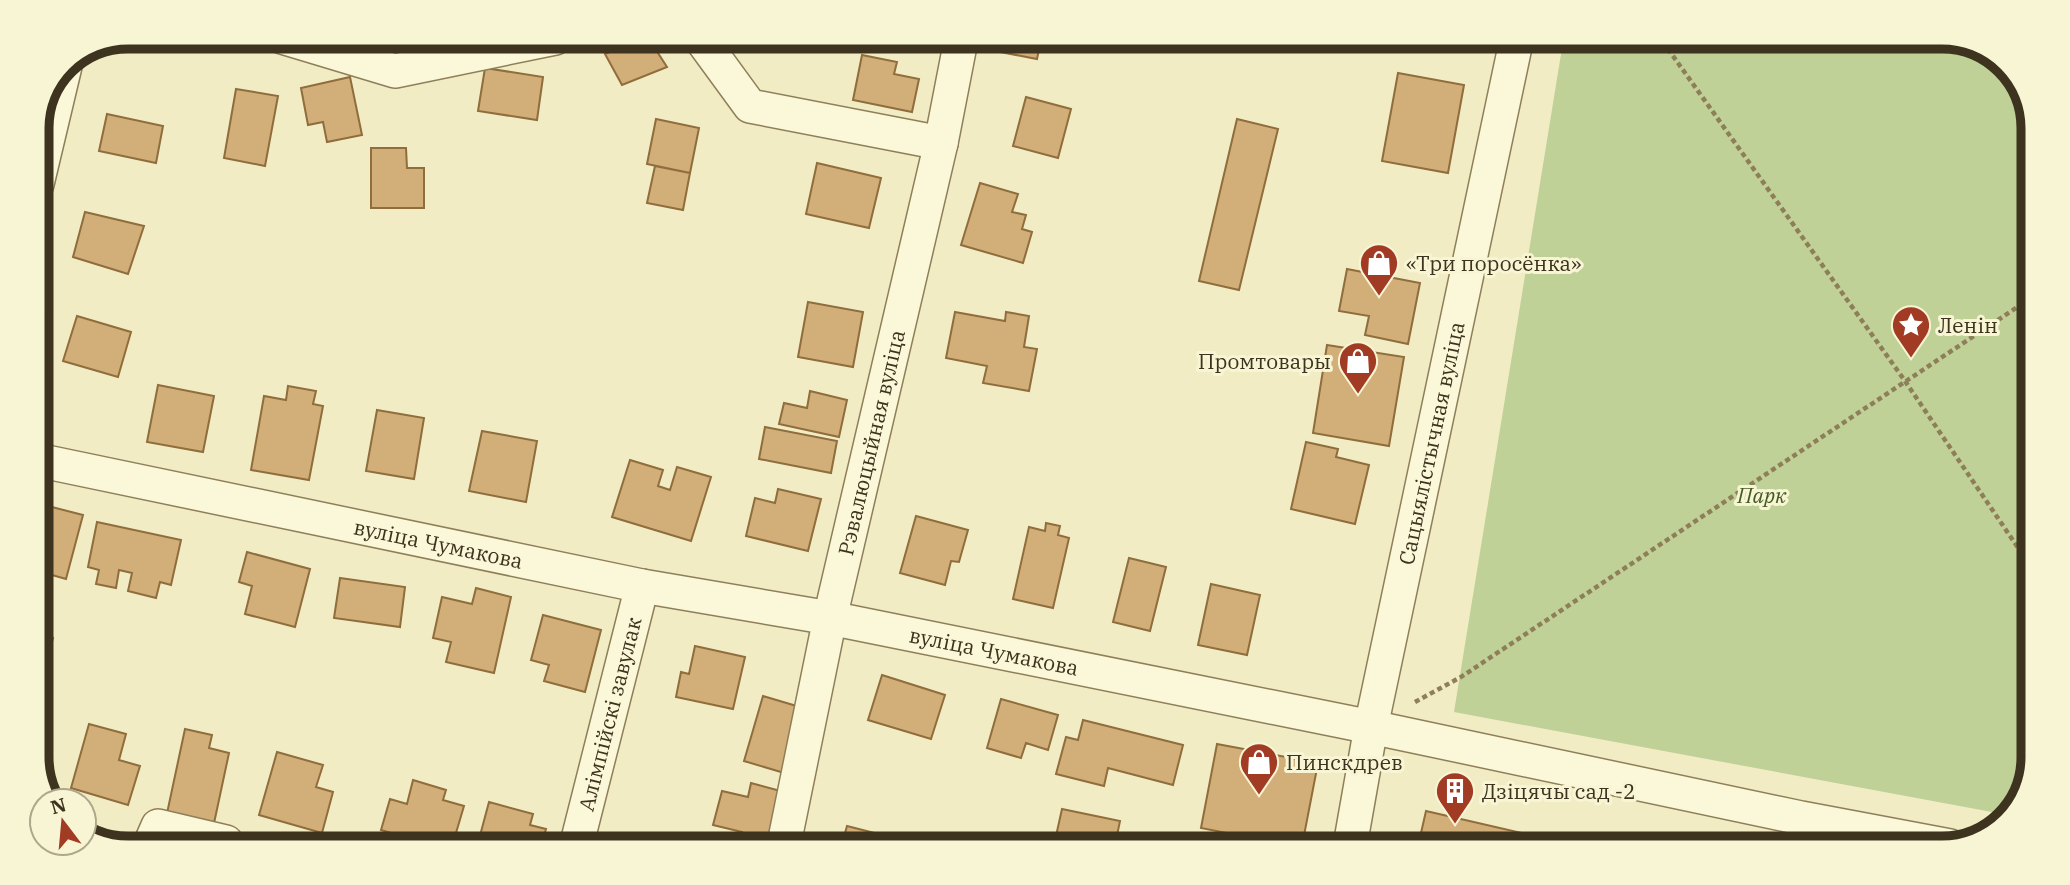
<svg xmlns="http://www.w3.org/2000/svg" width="2070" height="885" viewBox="0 0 2070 885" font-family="'IBM Plex Serif',serif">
<rect width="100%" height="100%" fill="#f1ecc4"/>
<path fill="#bfd197" d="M 1563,42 L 1977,44 L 2015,73 L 2033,121 L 2026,792 L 2008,815 L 1454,712 Z"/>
<path fill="#d2ae78" stroke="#8f6d3d" stroke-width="2" d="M 371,38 L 400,38 L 398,45 Z
M 638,39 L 649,39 L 667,67 L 622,85 L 605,54 Z
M 998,40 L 1041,40 L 1037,59 L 995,51 Z
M 862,55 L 897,62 L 894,74 L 919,79 L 912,112 L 853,100 Z
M 485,68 L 543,77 L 537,120 L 478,111 Z
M 1398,73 L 1464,85 L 1448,173 L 1382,161 Z
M 350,77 L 362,135 L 327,142 L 323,122 L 308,125 L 301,88 Z
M 236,89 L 278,96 L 265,166 L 224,158 Z
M 1026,97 L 1071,109 L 1058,158 L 1013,146 Z
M 107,114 L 163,126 L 156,163 L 99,151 Z
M 656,119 L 699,128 L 690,173 L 647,164 Z
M 1237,119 L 1278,129 L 1239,290 L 1199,281 Z
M 371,148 L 406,148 L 407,168 L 424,168 L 424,208 L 371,208 Z
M 817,163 L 881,178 L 869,228 L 806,214 Z
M 655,166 L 690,173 L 683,210 L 647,203 Z
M 980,183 L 1018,194 L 1012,212 L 1026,215 L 1022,229 L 1032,232 L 1023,263 L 961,245 Z
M 85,212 L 144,226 L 128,274 L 73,257 Z
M 1347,269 L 1420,283 L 1408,344 L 1365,335 L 1369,316 L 1339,311 Z
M 808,302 L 863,312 L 853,367 L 798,357 Z
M 955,312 L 1005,321 L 1006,312 L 1029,316 L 1024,347 L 1037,349 L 1029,391 L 983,383 L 987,366 L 946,358 Z
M 77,316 L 131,332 L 118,377 L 63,361 Z
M 1327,345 L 1404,357 L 1389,446 L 1313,433 Z
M 158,385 L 214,396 L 203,452 L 147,442 Z
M 288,386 L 316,391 L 313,404 L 323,406 L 309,480 L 251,470 L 264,396 L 286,400 Z
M 810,391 L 847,400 L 839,437 L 779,424 L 784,403 L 807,408 Z
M 377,410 L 424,418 L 414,479 L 366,471 Z
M 765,427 L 837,441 L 831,473 L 759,459 Z
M 482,431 L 537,441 L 526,502 L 469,491 Z
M 1306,442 L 1338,449 L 1336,457 L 1369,465 L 1355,524 L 1291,509 Z
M 630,460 L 663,470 L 658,486 L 670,490 L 677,467 L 711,477 L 691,541 L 612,517 Z
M 778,489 L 821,499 L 808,551 L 746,536 L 755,498 L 775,503 Z
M 48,506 L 83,515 L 66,579 L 52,575 L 47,595 L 37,593 L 37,513 L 46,515 Z
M 916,516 L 968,530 L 959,562 L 951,561 L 945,585 L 900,573 Z
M 97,522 L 181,540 L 171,585 L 160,582 L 156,598 L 128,591 L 132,573 L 119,570 L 116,588 L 96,584 L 99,570 L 88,567 Z
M 1046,523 L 1060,526 L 1058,535 L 1069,538 L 1053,608 L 1013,599 L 1029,527 L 1045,531 Z
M 247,552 L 310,569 L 295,627 L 245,614 L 252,586 L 239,582 Z
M 1129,558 L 1166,567 L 1150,631 L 1113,622 Z
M 340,578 L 405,587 L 400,627 L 334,618 Z
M 1211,584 L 1260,595 L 1247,655 L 1198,645 Z
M 476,588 L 511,597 L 494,673 L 446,662 L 451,642 L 433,638 L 442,597 L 472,604 Z
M 543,615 L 601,630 L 585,692 L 544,681 L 549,665 L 531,660 Z
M 37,634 L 53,638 L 44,672 L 37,670 Z
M 695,646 L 745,657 L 733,709 L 676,697 L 681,672 L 689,674 Z
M 882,675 L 945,695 L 931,739 L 868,720 Z
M 763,696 L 810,710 L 791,775 L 744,761 Z
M 1001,699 L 1058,715 L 1048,750 L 1026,743 L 1021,758 L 987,748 Z
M 1083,720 L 1183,745 L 1173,785 L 1108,768 L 1104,786 L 1056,774 L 1066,737 L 1078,740 Z
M 89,724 L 126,734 L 119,760 L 140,766 L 128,805 L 71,788 Z
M 185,729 L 212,735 L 209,748 L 229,753 L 213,828 L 166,818 Z
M 1217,744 L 1318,763 L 1302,846 L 1230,846 L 1232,834 L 1201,828 Z
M 277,752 L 323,765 L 316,787 L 333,792 L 322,833 L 259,815 Z
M 413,780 L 446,790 L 443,800 L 464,806 L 453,843 L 435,840 L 434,843 L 396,843 L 398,835 L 381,830 L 390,799 L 407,804 Z
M 751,783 L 788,793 L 775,844 L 739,843 L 742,832 L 713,825 L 722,791 L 748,797 Z
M 489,802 L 533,814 L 530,825 L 546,829 L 542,843 L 478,843 Z
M 1062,809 L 1120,821 L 1115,845 L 1054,845 Z
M 1426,811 L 1548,839 L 1547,847 L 1418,846 Z
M 847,826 L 898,839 L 896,844 L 842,844 Z"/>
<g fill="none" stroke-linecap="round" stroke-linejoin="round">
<g stroke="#8e7f59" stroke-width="36">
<g id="minor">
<path d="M 282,37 L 395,71 L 555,38"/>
<path d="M 701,39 L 750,106 L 941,143"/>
<path d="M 37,184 L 66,62"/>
<path id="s1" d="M 37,460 L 642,586 L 830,618 L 1371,727 L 1801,818 L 1950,846"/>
<path d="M 151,842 L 158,826 L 226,842"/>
<path id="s2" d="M 577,843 L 642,586"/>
<path id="s3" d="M 784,844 L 830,618 L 941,143 L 961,40"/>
<path id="s4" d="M 1350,846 L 1371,727 L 1516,42"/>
</g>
</g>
<path stroke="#8e7f59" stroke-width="4.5" stroke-dasharray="5 3.5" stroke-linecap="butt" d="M 1663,42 L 1905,381 L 2029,564
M 1415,702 L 1461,677 L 2031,298"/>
<use href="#minor" stroke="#fbf7d9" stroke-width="33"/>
</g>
<defs>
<g id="shop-pin" transform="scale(2.0125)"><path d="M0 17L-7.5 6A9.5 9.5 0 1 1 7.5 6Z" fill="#a23b24" stroke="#f8f5d5"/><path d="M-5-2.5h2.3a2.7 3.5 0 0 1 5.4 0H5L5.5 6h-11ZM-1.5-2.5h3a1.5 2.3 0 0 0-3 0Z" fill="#fff"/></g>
<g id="sight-pin" transform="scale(2.0125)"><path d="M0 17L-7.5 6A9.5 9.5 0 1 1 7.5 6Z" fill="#a23b24" stroke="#f8f5d5"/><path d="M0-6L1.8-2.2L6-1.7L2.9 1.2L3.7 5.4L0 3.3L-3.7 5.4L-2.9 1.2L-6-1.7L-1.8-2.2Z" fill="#fff"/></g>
<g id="building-pin" transform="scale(2.0125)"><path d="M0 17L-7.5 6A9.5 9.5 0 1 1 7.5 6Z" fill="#a23b24" stroke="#f8f5d5"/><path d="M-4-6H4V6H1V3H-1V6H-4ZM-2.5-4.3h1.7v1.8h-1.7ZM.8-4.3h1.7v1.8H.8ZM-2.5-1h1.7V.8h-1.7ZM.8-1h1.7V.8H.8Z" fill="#fff"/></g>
</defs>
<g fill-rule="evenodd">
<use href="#shop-pin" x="1379" y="263"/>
<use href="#sight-pin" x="1911" y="325"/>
<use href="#shop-pin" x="1358" y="361"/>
<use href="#shop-pin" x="1259" y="762"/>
<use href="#building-pin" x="1455" y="791"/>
</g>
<g text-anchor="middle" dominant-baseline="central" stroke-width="6" stroke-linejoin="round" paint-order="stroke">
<g font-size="21" fill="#3d331e" stroke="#f8f5d5" text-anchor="start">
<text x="1406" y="263">«Три поросёнка»</text>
<text x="1938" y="325">Ленін</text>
<text x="1331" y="361" text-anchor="end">Промтовары</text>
<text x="1286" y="762">Пинскдрев</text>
<text x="1482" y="791">Дзіцячы сад -2</text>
</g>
<g font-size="21" fill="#3d331e" stroke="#f8f5d5">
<text stroke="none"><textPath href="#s3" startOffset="411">Рэвалюцыйная вуліца</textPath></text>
<text stroke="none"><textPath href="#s4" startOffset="411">Сацыялістычная вуліца</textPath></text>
<text stroke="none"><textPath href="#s1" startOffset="410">вуліца Чумакова</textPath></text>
<text stroke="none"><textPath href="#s1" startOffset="976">вуліца Чумакова</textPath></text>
<text stroke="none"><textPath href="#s2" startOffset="133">Алімпійскі завулак</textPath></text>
</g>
<g font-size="21" font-style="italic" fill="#425b23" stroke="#f8f5d5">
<text x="1762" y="495">Парк</text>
</g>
</g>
<path d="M0 0H2070V885H0ZM128 49H1942A79 79 0 0 1 2021 128V757A79 79 0 0 1 1942 836H128A79 79 0 0 1 49 757V128A79 79 0 0 1 128 49Z" fill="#f8f5d5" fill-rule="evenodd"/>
<path fill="none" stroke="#3d331e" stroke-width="9" d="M128 49H1942A79 79 0 0 1 2021 128V757A79 79 0 0 1 1942 836H128A79 79 0 0 1 49 757V128A79 79 0 0 1 128 49Z"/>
<g transform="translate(63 822) rotate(344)"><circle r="33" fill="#f8f5d5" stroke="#ada78c" stroke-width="2"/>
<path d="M0-5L12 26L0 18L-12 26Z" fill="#a23b24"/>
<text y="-10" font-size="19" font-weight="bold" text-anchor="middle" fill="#3d331e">N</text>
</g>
</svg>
